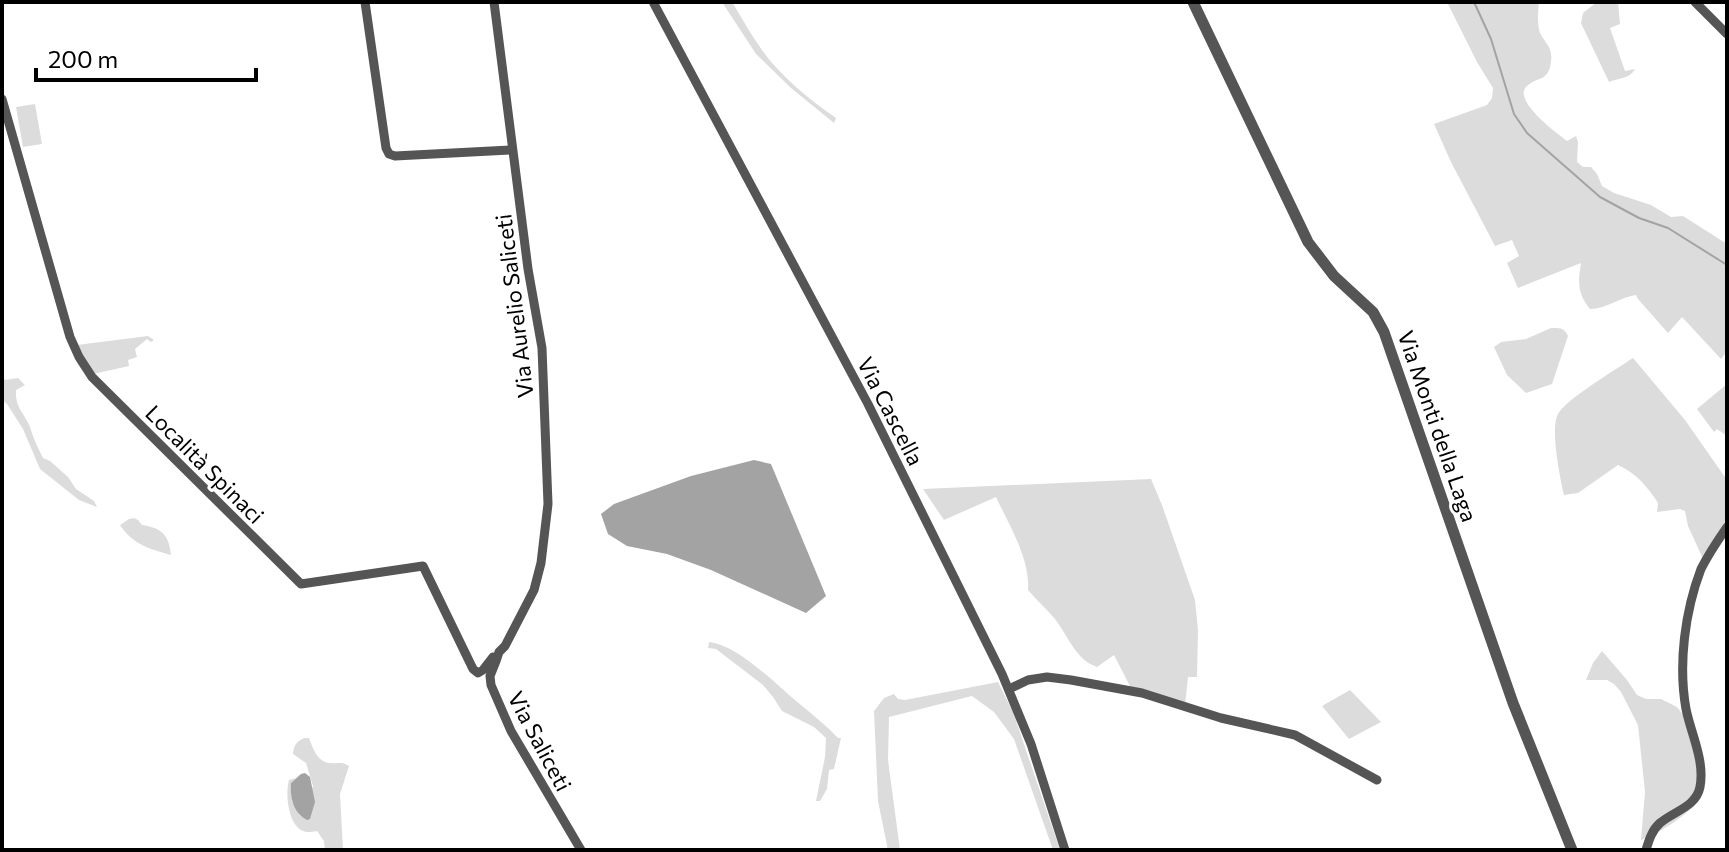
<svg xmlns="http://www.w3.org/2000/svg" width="1729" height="852" viewBox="0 0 1729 852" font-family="Commissioner,sans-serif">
<rect width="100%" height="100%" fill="#fff"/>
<path fill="#dcdcdc" d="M 722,2 L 732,2 C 742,18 751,35 762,50 C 781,77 809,99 836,118 L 834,123 L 791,88 L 756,54 Z
M 1447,2 L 1539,2 C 1538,11 1537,24 1540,33 C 1545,43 1553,48 1551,61 C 1549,82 1538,76 1527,86 C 1511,100 1558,134 1567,141 L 1576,136 L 1578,142 L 1577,162 L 1583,167 L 1591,167 L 1597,174 L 1602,186 L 1614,193 L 1651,205 L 1671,217 L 1683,216 L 1727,244 L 1727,351 L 1721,359 L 1682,317 L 1668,333 L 1638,299 L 1636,295 C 1620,297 1607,309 1590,309 C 1577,293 1578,282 1581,263 L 1518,288 L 1507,263 L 1519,256 L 1512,240 L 1495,246 L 1451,162 L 1434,124 L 1487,105 L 1492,98 L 1493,88 L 1477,62 Z
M 1597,2 L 1618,2 L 1620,24 L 1610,28 L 1625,71 L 1635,69 C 1630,79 1618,78 1609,82 L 1581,23 L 1583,13 Z
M 35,104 L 42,144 L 23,147 L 16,107 Z
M 1551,328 C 1559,328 1564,327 1568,336 L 1552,384 L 1526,393 L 1507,375 L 1494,347 L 1501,342 L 1526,339 Z
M 148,336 L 154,340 L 151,342 L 147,339 L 135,349 L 137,357 L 128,360 L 129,366 L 93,374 L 77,345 Z
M 1633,358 L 1685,420 L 1727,480 L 1727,526 L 1704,561 L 1688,526 L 1685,511 L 1680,509 L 1657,512 L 1658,503 C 1647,486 1637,474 1618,465 L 1578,493 L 1564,495 C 1560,478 1550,429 1558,414 C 1565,400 1618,368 1633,358 Z
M 2,375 L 5,380 L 18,378 L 25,385 L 16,390 C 15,408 24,412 30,427 C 33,438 38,448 43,458 L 50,461 L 68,477 L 76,489 L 94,501 L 97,507 L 79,500 L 40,469 L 23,429 L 7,404 L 2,400 Z
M 1727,384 L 1727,436 L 1717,429 L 1714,432 L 1697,409 Z
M 1151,479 L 1162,505 L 1195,600 L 1198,630 L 1197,677 L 1188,677 L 1185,705 L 1132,690 L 1114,655 L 1097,667 C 1075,659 1069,637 1055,619 C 1047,609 1036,600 1028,590 C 1030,558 1009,525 996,497 L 944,520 L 923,489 Z
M 134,518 L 138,520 L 142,525 C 161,528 169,534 171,555 C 150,549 133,545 120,525 L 129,519 Z
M 709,642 C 739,645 777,686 801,705 C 814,716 827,726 838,738 L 841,738 L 834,769 L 829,770 L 827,789 L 820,801 L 816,801 L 825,757 L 826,738 L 814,727 L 782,711 L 773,697 L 763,685 L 716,649 L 708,648 Z
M 1602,651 L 1627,680 L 1637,695 L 1646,699 L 1661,699 L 1677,707 L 1684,716 L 1695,742 L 1699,773 L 1696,804 C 1681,819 1661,832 1641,840 L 1645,792 L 1638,725 L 1621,692 L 1614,684 L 1607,680 L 1586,680 L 1593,663 Z
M 998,682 L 1013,712 L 1060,850 L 1053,850 L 1014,739 L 994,712 L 972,696 L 889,717 L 888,760 L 900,850 L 888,850 L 878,801 L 874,711 L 884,698 L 894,694 L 898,699 L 905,700 Z
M 1350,690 L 1381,722 L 1349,739 L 1322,706 Z
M 304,738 L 309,738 C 313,748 317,762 330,763 C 339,764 341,761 349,766 L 340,794 L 343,850 L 325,850 L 324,841 L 317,831 C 311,832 308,833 303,831 C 288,825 285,793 289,780 L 296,778 L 291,783 L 292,801 L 300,816 L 313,786 L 306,763 L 293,754 C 294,745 296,742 304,738 Z"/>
<path fill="#a3a3a3" d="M 754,460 L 771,464 L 826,596 L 806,613 L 711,570 L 667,554 L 627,546 L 608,534 L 601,514 L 614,504 L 691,476 Z
M 305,773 L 310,777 L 315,802 L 310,819 L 307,820 C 293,813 290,798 291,783 L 301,774 Z"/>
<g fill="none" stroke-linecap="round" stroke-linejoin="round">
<path stroke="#a3a3a3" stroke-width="2" d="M 1474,2 L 1491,39 L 1514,114 L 1527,133 L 1600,197 L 1639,218 L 1668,228 L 1727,265"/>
<path stroke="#555" stroke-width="9" d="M 365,2 L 386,148 L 389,154 L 395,156 L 512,150
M 494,2 L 528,269 L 542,348 L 548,504 L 541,563 L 534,590 L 505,646 L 499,652 L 496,661 L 490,676 L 491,685 L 511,731 L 581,850
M 653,2 L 868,404 L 1002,674 L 1031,744 L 1065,850
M 1695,2 L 1727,34
M 2,99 L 70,337 L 79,357 L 92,377 L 301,584 L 423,566 L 473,669 L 478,673 L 483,670 L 493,657
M 1009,689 L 1028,680 L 1047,677 L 1071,680 L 1142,693 L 1221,718 L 1295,735 L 1377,780
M 1646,850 C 1649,840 1652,830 1660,823 C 1674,811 1696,807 1700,787 C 1705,760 1691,734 1686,709 C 1678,664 1685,611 1701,569 C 1708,555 1718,540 1727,527"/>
<path stroke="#555" stroke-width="11" d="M 1193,2 L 1308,242 L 1334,276 L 1373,312 L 1384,332 L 1513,703 L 1572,850"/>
</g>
<g text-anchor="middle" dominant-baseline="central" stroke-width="6" stroke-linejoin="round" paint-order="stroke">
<g font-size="22" fill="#000" stroke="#fff">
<text transform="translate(514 306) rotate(-97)">Via Aurelio Saliceti</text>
<text transform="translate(891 411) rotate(63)">Via Cascella</text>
<text transform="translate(1438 426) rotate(71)">Via Monti della Laga</text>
<text transform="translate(205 464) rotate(45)">Località Spinaci</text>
<text transform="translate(540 741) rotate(62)">Via Saliceti</text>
</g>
</g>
<rect width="1729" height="852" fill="none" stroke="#000000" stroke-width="8"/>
<path d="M36 68v12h220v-12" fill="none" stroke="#000000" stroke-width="4"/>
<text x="48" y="68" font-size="24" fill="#000000" stroke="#ffffff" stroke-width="6" paint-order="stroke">200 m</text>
</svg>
